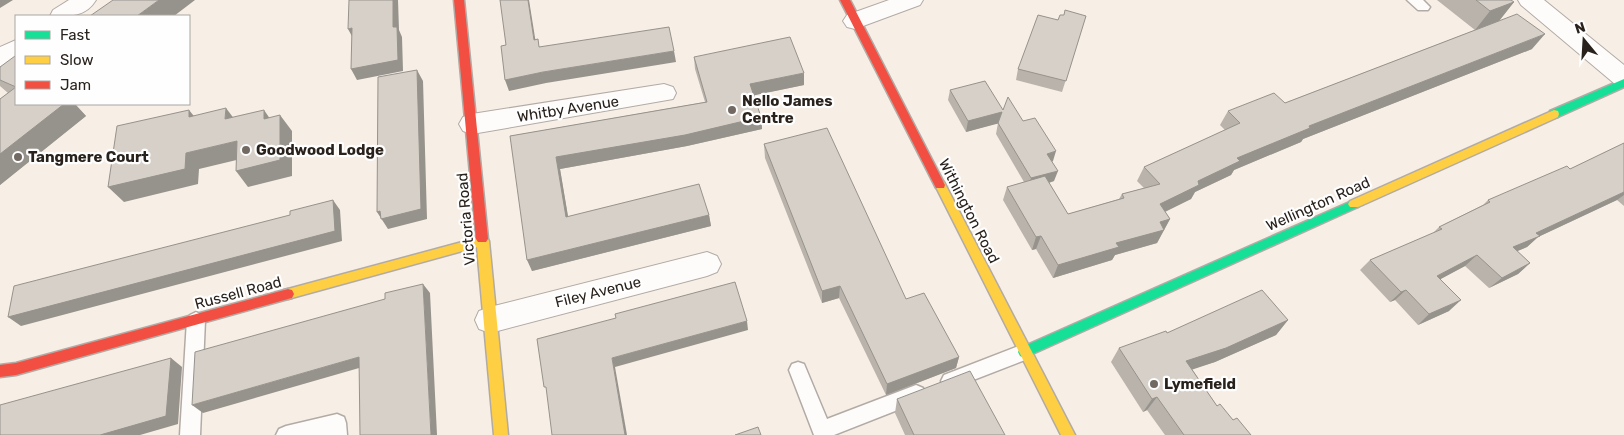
<svg xmlns="http://www.w3.org/2000/svg" width="1624" height="435" viewBox="0 0 1624 435" font-family="Rubik,sans-serif">
<rect width="100%" height="100%" fill="#f7eee5"/>
<g fill="none" stroke-linecap="round" stroke-linejoin="round">
<g stroke="#b2aba5" stroke-width="3">
<path id="lane" d="M 1407,0 L 1423,0 L 1430,7 L 1428,10 L 1418,10 Z
M 196,312 L 202,315 L 205,320 L 200,435 L 180,435 L 187,320 L 190,315 Z
M 1024,344 L 1030,346 L 1033,352 L 1030,358 L 950,389 L 944,387 L 941,381 L 944,375 Z
M 798,362 L 804,364 L 827,419 L 916,385 L 923,388 L 925,394 L 923,400 L 834,435 L 814,435 L 789,370 L 792,364 Z
M 337,414 L 344,417 L 346,423 L 347,435 L 276,435 L 279,429 L 286,426 Z"/>
</g>
<g stroke="#b2aba5" stroke-width="2">
<path id="street" d="M 69,0 L 96,0 C 85,18 68,16 50,16 L 53,10 Z
M 889,0 L 923,0 L 920,5 L 855,29 L 847,27 L 843,21 L 847,15 Z
M 1518,0 L 1544,0 L 1624,65 L 1624,87 L 1615,84 L 1521,5 Z
M 16,40 L 16,60 L 0,67 L 0,47 Z
M 664,84 L 673,87 L 676,93 L 673,99 L 472,134 L 463,131 L 459,124 L 463,117 L 472,114 Z
M 707,252 L 717,256 L 721,264 L 717,272 L 707,276 L 490,333 L 479,329 L 475,320 L 479,311 L 490,307 Z"/>
</g>
<g stroke="#b2aba5" stroke-width="3">
<path id="fast" d="M 1624,79 L 1624,87 L 1558,117 L 1554,118 L 1549,114 L 1550,111 Z
M 1354,200 L 1358,201 L 1360,204 L 1358,207 L 1028,356 L 1024,358 L 1020,356 L 1018,352 L 1020,348 Z"/>
</g>
<g stroke="#b2aba5" stroke-width="3">
<path id="slow" d="M 1554,110 L 1558,111 L 1559,114 L 1558,117 L 1358,207 L 1350,207 L 1348,204 L 1350,201 Z
M 940,181 L 944,182 L 1075,435 L 1061,435 L 935,185 Z
M 482,234 L 486,236 L 489,241 L 508,435 L 494,435 L 477,247 L 288,299 L 284,298 L 282,294 L 284,290 L 288,289 L 477,238 Z"/>
</g>
<g stroke="#b2aba5" stroke-width="3">
<path id="jam" d="M 454,0 L 464,0 L 488,239 L 486,242 L 478,242 L 476,239 Z
M 840,0 L 850,0 L 945,185 L 944,188 L 936,188 Z
M 288,289 L 292,290 L 294,294 L 292,298 L 288,299 L 16,375 L 0,377 L 0,365 L 16,363 Z"/>
</g>
<use href="#lane" fill="#fefcfb" fill-rule="evenodd"/>
<use href="#street" fill="#fefcfb" fill-rule="evenodd"/>
<use href="#fast" fill="#16e098" fill-rule="evenodd"/>
<use href="#slow" fill="#ffcf43" fill-rule="evenodd"/>
<use href="#jam" fill="#f24e42" fill-rule="evenodd"/>
</g>
<path fill="#b9b3ac" d="M 1437,0 L 1511,0 L 1514,2 L 1499,21 L 1532,49 L 1303,139 L 1301,142 L 1234,170 L 1231,175 L 1195,192 L 1191,199 L 1165,212 L 1170,219 L 1157,243 L 1115,255 L 1112,260 L 1053,278 L 1036,249 L 1032,250 L 1003,200 L 1007,187 L 1024,182 L 996,134 L 998,123 L 966,132 L 948,100 L 950,90 L 1003,110 L 1023,121 L 1053,161 L 1052,162 L 1054,181 L 1049,183 L 1068,214 L 1119,199 L 1122,194 L 1144,188 L 1137,181 L 1144,167 L 1225,130 L 1220,125 L 1228,111 L 1285,103 L 1475,30 Z
M 1064,15 L 1086,16 L 1062,92 L 1016,80 L 1018,69 L 1058,20 Z
M 16,56 L 16,104 L 75,104 L 86,116 L 0,185 L 0,99 L 8,93 L 0,86 L 0,67 Z
M 694,57 L 804,85 L 754,95 L 761,117 L 762,129 L 687,146 L 560,169 L 568,217 L 709,215 L 711,226 L 532,271 L 510,136 L 705,102 L 695,69 Z
M 1624,143 L 1624,206 L 1617,200 L 1538,237 L 1527,247 L 1517,251 L 1530,263 L 1518,274 L 1489,288 L 1465,266 L 1440,279 L 1449,311 L 1418,325 L 1395,300 L 1390,302 L 1360,270 L 1370,260 L 1433,233 L 1439,227 L 1483,205 L 1488,200 L 1570,169 Z
M 764,144 L 959,357 L 956,368 L 886,395 L 839,298 L 822,303 L 765,158 Z
M 1288,320 L 1276,335 L 1215,362 L 1192,369 L 1217,406 L 1251,435 L 1165,435 L 1147,410 L 1143,412 L 1111,362 L 1119,348 L 1167,333 Z
M 897,399 L 1005,435 L 905,435 L 895,413 Z"/>
<path fill="#96928c" d="M 0,0 L 13,0 L 0,8 Z
M 159,0 L 195,0 L 174,16 L 137,16 Z
M 393,0 L 398,0 L 399,30 L 402,37 L 403,71 L 357,80 L 351,69 L 393,27 Z
M 528,0 L 529,0 L 537,50 L 534,40 Z
M 1514,2 L 1499,21 L 1475,30 L 1490,11 Z
M 352,28 L 354,40 L 348,29 Z
M 1545,34 L 1532,49 L 1303,139 L 1301,142 L 1234,170 L 1231,175 L 1195,192 L 1191,199 L 1152,218 L 1160,204 L 1237,158 L 1309,126 Z
M 674,51 L 676,62 L 546,83 L 509,91 L 505,80 L 543,72 Z
M 417,70 L 423,81 L 427,219 L 388,229 L 377,212 Z
M 804,73 L 804,85 L 751,96 L 750,84 Z
M 63,104 L 75,104 L 86,116 L 0,185 L 0,154 Z
M 226,108 L 238,124 L 225,119 Z
M 189,110 L 202,126 L 189,117 Z
M 264,110 L 275,126 L 264,119 Z
M 1002,112 L 1000,123 L 966,132 L 968,121 Z
M 280,115 L 292,131 L 292,176 L 248,187 L 236,171 Z
M 761,117 L 762,129 L 687,146 L 560,169 L 570,228 L 566,217 L 556,157 Z
M 237,141 L 249,157 L 199,169 L 198,184 L 124,202 L 108,187 L 186,153 Z
M 1056,151 L 1053,161 L 1044,164 L 1047,154 Z
M 1058,171 L 1054,181 L 1028,189 L 1031,178 Z
M 1624,192 L 1624,195 L 1617,200 L 1538,237 L 1527,247 L 1501,258 L 1513,247 L 1536,233 Z
M 333,200 L 340,210 L 342,241 L 21,326 L 8,317 Z
M 709,215 L 711,226 L 532,271 L 527,260 Z
M 1170,219 L 1157,243 L 1115,255 L 1112,260 L 1053,278 L 1058,265 L 1116,243 L 1160,222 Z
M 1041,236 L 1036,249 L 1032,250 L 1036,237 Z
M 1477,255 L 1465,266 L 1426,287 L 1437,276 Z
M 1530,263 L 1518,274 L 1489,288 L 1502,278 Z
M 423,284 L 430,293 L 437,435 L 431,435 Z
M 840,286 L 839,298 L 822,303 L 822,291 Z
M 1406,290 L 1395,300 L 1390,302 L 1401,292 Z
M 1461,300 L 1449,311 L 1418,325 L 1429,314 Z
M 1288,320 L 1276,335 L 1215,362 L 1176,375 L 1186,361 Z
M 747,321 L 748,330 L 615,367 L 627,435 L 625,435 L 612,358 Z
M 359,357 L 366,366 L 203,413 L 192,405 Z
M 959,357 L 956,368 L 886,395 L 887,384 Z
M 171,358 L 182,367 L 178,424 L 140,435 L 100,435 Z
M 1157,397 L 1147,410 L 1143,412 L 1152,399 Z"/>
<path fill="#d7d0c8" stroke="#96928c" d="M 113,0 L 159,0 L 137,16 L 90,16 Z
M 349,0 L 393,0 L 393,27 L 397,27 L 398,60 L 351,69 L 352,28 L 348,29 Z
M 500,0 L 528,0 L 534,40 L 538,39 L 539,47 L 669,27 L 674,51 L 543,72 L 505,80 L 501,46 L 506,45 Z
M 1476,0 L 1511,0 L 1514,2 L 1490,11 Z
M 1065,10 L 1086,16 L 1066,81 L 1018,69 L 1038,15 L 1058,20 L 1060,15 L 1064,15 Z
M 1517,14 L 1545,34 L 1309,126 L 1310,128 L 1237,158 L 1240,161 L 1198,181 L 1199,185 L 1160,204 L 1170,219 L 1160,222 L 1164,230 L 1116,243 L 1119,247 L 1058,265 L 1041,236 L 1036,237 L 1007,187 L 1045,176 L 1068,214 L 1124,198 L 1122,194 L 1160,184 L 1144,167 L 1240,123 L 1228,111 L 1274,93 L 1285,103 Z
M 790,37 L 804,73 L 750,84 L 761,117 L 685,135 L 556,157 L 566,217 L 699,184 L 709,215 L 527,260 L 510,136 L 707,102 L 694,57 Z
M 15,56 L 16,56 L 16,104 L 64,104 L 0,154 L 0,99 L 16,87 L 0,80 L 0,67 Z
M 417,70 L 421,209 L 381,219 L 380,211 L 377,212 L 378,77 Z
M 985,81 L 1003,110 L 1008,97 L 1023,121 L 1035,118 L 1056,151 L 1047,154 L 1058,171 L 1031,178 L 998,123 L 1002,112 L 968,121 L 950,90 Z
M 226,108 L 225,119 L 264,110 L 264,119 L 280,115 L 280,160 L 236,171 L 237,141 L 186,153 L 185,169 L 108,187 L 117,126 L 189,110 L 189,117 Z
M 827,128 L 906,299 L 924,293 L 959,357 L 887,384 L 840,286 L 822,291 L 764,144 Z
M 1624,143 L 1624,192 L 1536,233 L 1540,236 L 1513,247 L 1530,263 L 1502,278 L 1477,255 L 1437,276 L 1461,300 L 1429,314 L 1406,290 L 1401,292 L 1370,260 L 1442,229 L 1439,227 L 1490,202 L 1488,200 L 1567,166 L 1570,169 Z
M 333,200 L 335,231 L 8,317 L 14,286 L 290,215 L 290,211 Z
M 735,282 L 747,321 L 612,358 L 625,435 L 552,435 L 546,387 L 544,387 L 537,339 L 616,318 L 615,314 Z
M 423,284 L 431,435 L 360,435 L 359,357 L 192,405 L 195,352 L 385,299 L 385,293 Z
M 1262,290 L 1288,320 L 1226,348 L 1186,361 L 1217,406 L 1220,404 L 1233,420 L 1237,418 L 1251,435 L 1184,435 L 1157,397 L 1152,399 L 1119,348 L 1166,331 L 1167,333 Z
M 171,358 L 166,416 L 100,435 L 0,435 L 0,405 Z
M 970,371 L 1005,435 L 914,435 L 897,399 Z
M 758,427 L 761,435 L 735,435 Z"/>
<g fill="#716962" stroke="#fefefe" stroke-width="2">
<circle cx="732" cy="110" r="5"/>
<circle cx="246" cy="150" r="5"/>
<circle cx="18" cy="157" r="5"/>
<circle cx="1154" cy="384" r="5"/>
</g>
<g text-anchor="middle" dominant-baseline="central" stroke-width="4.5" stroke-linejoin="round" paint-order="stroke">
<g font-size="15" font-weight="bold" fill="#29221c" stroke="#fefefe" text-anchor="start">
<text x="742" y="101">Nello James<tspan x="742" dy="17">Centre</tspan></text>
<text x="256" y="150">Goodwood Lodge</text>
<text x="28" y="157">Tangmere Court</text>
<text x="1164" y="384">Lymefield</text>
</g>
<g font-size="15" fill="#29221c" stroke="#fefefe">
<text transform="translate(568 109) rotate(-9)">Whitby Avenue</text>
<text transform="translate(1318 204) rotate(-24)">Wellington Road</text>
<text transform="translate(969 211) rotate(63)">Withington Road</text>
<text transform="translate(466 219) rotate(-95)">Victoria Road</text>
<text transform="translate(598 292) rotate(-14)">Filey Avenue</text>
<text transform="translate(238 293) rotate(-15)">Russell Road</text>
</g>
</g>
<rect x="15" y="15" width="175" height="90" fill="#fefefe" stroke="#a9a6a4"/>
<rect x="25" y="31" width="25" height="8" fill="#16e098" stroke="#a9a6a4"/>
<text x="60" y="40" font-size="15" fill="#29221c">Fast</text>
<rect x="25" y="56" width="25" height="8" fill="#ffcf43" stroke="#a9a6a4"/>
<text x="60" y="65" font-size="15" fill="#29221c">Slow</text>
<rect x="25" y="81" width="25" height="8" fill="#f24e42" stroke="#a9a6a4"/>
<text x="60" y="90" font-size="15" fill="#29221c">Jam</text>
<g transform="translate(1584 40) rotate(342)" stroke="#fefefe" stroke-width="4" paint-order="stroke">
<path d="M0-4L9 19L0 12L-9 19Z" fill="#29221c"/>
<text y="-8" font-size="14" font-weight="bold" text-anchor="middle" fill="#29221c">N</text>
</g>
</svg>
